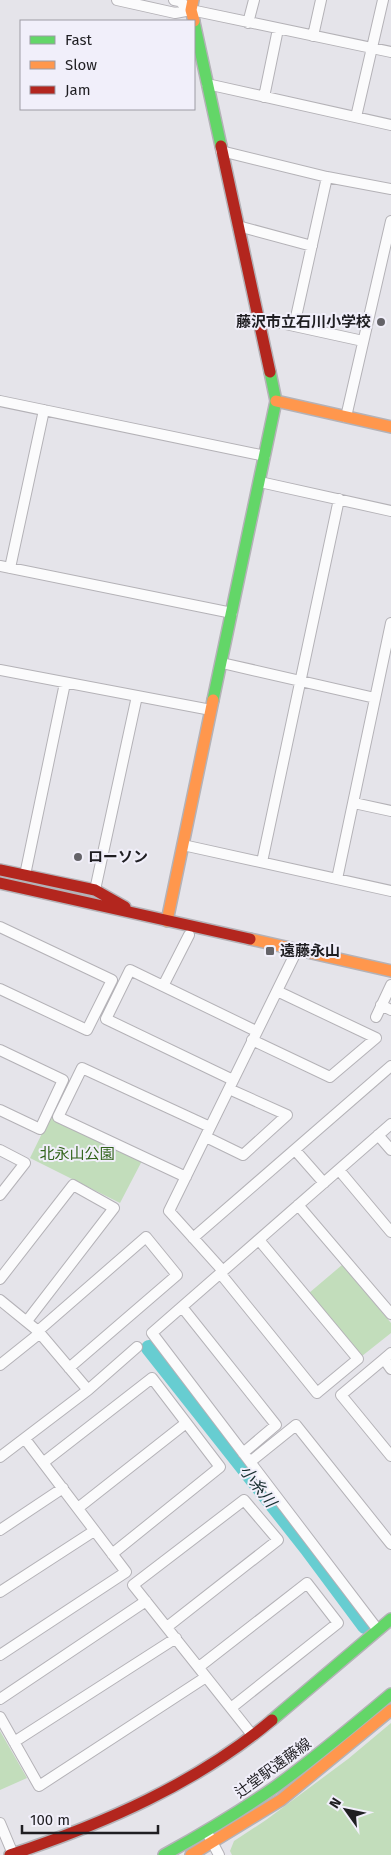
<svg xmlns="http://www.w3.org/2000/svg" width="391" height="1855" viewBox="0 0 391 1855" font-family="'Fira Sans','Noto Sans JP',sans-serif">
<rect width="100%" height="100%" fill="#e5e4ea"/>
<path fill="#c2ddbb" d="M 52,1113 L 144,1157 L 120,1203 L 30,1158 Z
M 342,1265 L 391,1323 L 391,1333 L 362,1356 L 309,1293 Z
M 391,1723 L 391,1855 L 232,1855 L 230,1851 L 234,1841 L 266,1820 L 348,1759 Z
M 0,1731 L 27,1778 L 0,1790 Z"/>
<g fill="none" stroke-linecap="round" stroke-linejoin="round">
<path stroke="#67cdd1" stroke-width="16" d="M 149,1348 L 307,1548 L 365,1626"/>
<g stroke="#b4b2b7" stroke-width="12">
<path id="street" d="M 117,0 L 175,13 L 191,10 L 391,52
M 174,0 L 179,1 L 191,10
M 248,23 L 254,0
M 313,36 L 321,0
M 207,84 L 391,125
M 264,97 L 278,29
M 356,117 L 383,0
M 221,151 L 327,177 L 391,189
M 238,226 L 312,246
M 258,318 L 363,341
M 294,326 L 327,177
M 0,401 L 265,456
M 346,417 L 391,221
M 260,482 L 391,511
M 0,566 L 232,613
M 10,568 L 44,410
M 222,663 L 375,698
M 0,670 L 211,710
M 354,803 L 391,811
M 183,845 L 391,891
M 262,862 L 339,499
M 25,875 L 65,683
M 337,879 L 391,623
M 95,890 L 137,696
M 0,927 L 112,980 L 87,1030 L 0,989
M 163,986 L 189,935
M 381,1005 L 391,1010
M 376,1017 L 391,985
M 252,1040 L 330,1077 L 376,1038 L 277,991
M 0,1050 L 63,1080 L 40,1129 L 0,1110
M 233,1080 L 106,1019 L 130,970 L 256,1031
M 378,1135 L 391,1150
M 206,1137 L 243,1155 L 287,1115 L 229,1089
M 0,1150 L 25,1163 L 0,1195
M 295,1150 L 324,1183
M 339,1170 L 391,1232
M 186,1177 L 58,1117 L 82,1068 L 210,1127
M 298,1205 L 391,1314
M 193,1238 L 391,1066
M 223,1271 L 169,1211 L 297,950
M 220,1273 L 317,1393 L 358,1359 L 259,1240
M 0,1279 L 73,1185 L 114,1208 L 27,1321
M 0,1300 L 38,1331 L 88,1390
M 182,1307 L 276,1425 L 243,1453
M 38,1331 L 146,1237 L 177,1275 L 69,1368
M 391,1353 L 384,1359 L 391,1369
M 384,1359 L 341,1395 L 391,1456
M 0,1365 L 40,1333
M 0,1457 L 88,1390 L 137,1347
M 44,1462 L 152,1378 L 220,1467 L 112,1554
M 250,1462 L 296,1425 L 391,1544
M 78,1508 L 186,1423
M 0,1530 L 63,1488
M 0,1592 L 94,1531
M 167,1627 L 278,1540 L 244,1500 L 133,1585 L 253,1736
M 378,1630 L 152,1333 L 391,1124
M 0,1655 L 126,1572 L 25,1439
M 199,1667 L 307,1583 L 338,1623 L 231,1708
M 0,1699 L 146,1601
M 0,1717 L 39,1786 L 206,1677
M 14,1742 L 176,1638
M 0,1823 L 13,1854
M 209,1836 L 219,1855"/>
</g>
<g stroke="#b4b2b7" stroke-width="14">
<path id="fast" d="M 194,22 L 221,146
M 213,700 L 276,401 L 270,372
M 272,1720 L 391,1619
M 164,1855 C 202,1834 239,1812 275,1787 C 315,1758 353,1726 391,1694"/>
</g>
<g stroke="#b4b2b7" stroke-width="14">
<path id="slow" d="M 193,0 L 191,10 L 194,21
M 276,401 L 391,427
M 167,921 L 213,700
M 250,939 L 391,971
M 191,1855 L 281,1800 L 391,1710"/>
</g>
<g stroke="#b4b2b7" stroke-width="14">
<path id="jam" d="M 221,146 L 270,372
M 0,870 L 95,890 L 125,907
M 0,883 L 250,939
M 10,1855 C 103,1824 196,1784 272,1720"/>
</g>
<use href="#street" stroke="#fbfbfc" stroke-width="10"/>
<use href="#fast" stroke="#63d668" stroke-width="11"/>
<use href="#slow" stroke="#ff974d" stroke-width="11"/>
<use href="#jam" stroke="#b3261e" stroke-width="11"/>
</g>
<g fill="#646368" stroke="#f1effa" stroke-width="2">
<circle cx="381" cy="322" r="5"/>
<circle cx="78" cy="857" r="5"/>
<rect x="265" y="946" width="10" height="10" rx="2.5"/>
</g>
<g text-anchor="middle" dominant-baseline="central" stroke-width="4" stroke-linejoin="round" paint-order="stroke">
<g font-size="15" font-weight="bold" fill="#1f1e22" stroke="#f1effa" text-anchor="start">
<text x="371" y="322" text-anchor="end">藤沢市立石川小学校</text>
<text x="88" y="857">ローソン</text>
<text x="280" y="951">遠藤永山</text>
</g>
<g font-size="15" fill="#31631a" stroke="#f1effa">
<text x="77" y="1154">北永山公園</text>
</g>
<g font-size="15" fill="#1f1e22" stroke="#f1effa">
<text transform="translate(273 1768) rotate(-36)">辻堂駅遠藤線</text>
</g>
<g font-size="16" font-style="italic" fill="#162d2e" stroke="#f1effa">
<text transform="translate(258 1486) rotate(52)">小糸川</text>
</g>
</g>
<rect x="20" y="20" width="175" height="90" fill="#f1effa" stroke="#9d9ba4"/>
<rect x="30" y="36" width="25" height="8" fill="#63d668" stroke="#9d9ba4"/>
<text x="65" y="45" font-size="15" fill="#1f1e22">Fast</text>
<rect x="30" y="61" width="25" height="8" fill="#ff974d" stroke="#9d9ba4"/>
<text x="65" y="70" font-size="15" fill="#1f1e22">Slow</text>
<rect x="30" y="86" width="25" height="8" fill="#b3261e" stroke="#9d9ba4"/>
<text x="65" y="95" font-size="15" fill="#1f1e22">Jam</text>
<g transform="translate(346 1810) rotate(303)" stroke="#f1effa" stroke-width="4" paint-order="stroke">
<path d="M0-4L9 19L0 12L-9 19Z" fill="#1f1e22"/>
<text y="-8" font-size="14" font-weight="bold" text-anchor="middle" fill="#1f1e22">N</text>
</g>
<path d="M22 1825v8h136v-8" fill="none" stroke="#1f1e22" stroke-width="2.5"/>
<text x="30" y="1825" font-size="15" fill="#1f1e22" stroke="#f1effa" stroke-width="4" paint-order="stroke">100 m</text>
</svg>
